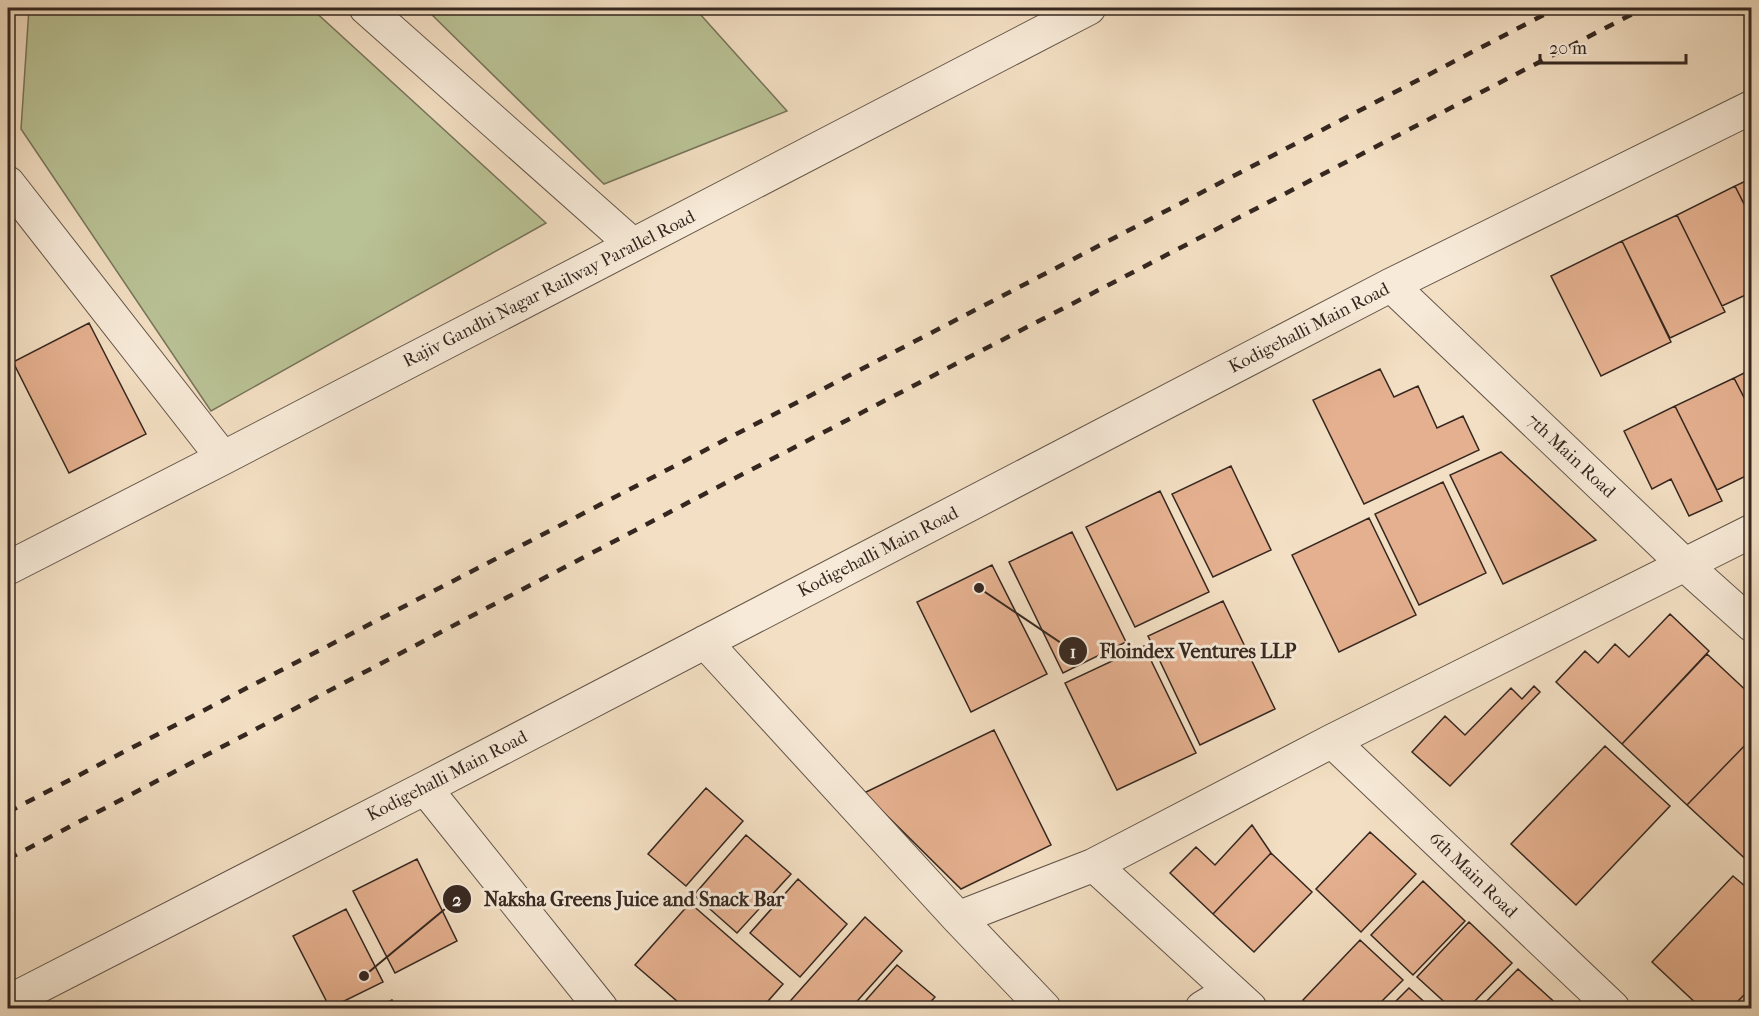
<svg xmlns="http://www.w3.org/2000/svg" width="1759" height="1016" viewBox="0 0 1759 1016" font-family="'IM FELL French Canon',serif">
<rect width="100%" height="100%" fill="#f3dfc3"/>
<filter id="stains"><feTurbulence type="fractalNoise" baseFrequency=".00333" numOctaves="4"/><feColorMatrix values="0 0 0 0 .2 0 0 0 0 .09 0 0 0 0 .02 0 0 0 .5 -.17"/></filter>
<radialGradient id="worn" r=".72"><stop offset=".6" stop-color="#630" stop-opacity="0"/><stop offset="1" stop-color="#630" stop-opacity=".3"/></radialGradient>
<path fill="#b9c295" stroke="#77745a" stroke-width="1.5" d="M 29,8 L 311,8 L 546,223 L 211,411 L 21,129 Z
M 425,8 L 714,8 L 700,14 L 787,111 L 604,184 Z"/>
<path fill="#e5b08f" stroke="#352720" stroke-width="1.5" d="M 1752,178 L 1752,220 L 1735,186 Z
M 1735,186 L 1752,220 L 1752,292 L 1722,306 L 1677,215 Z
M 1677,215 L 1725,312 L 1670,338 L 1622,241 Z
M 1622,241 L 1671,342 L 1601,376 L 1551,276 Z
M 89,323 L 146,434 L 69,473 L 13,362 Z
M 1380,369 L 1394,397 L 1418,386 L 1437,428 L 1463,416 L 1479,450 L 1364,504 L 1313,400 Z
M 1752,369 L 1752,413 L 1734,378 Z
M 1734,378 L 1752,413 L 1752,473 L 1717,490 L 1675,406 Z
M 1675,406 L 1722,501 L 1689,516 L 1671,479 L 1652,489 L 1624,431 Z
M 1501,452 L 1596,540 L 1503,584 L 1450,475 Z
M 1231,466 L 1271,550 L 1213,577 L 1172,494 Z
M 1443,482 L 1486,573 L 1419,605 L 1375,514 Z
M 1160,491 L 1209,592 L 1135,627 L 1086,527 Z
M 1369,518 L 1416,615 L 1339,652 L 1292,555 Z
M 1072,532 L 1126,642 L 1063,673 L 1009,562 Z
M 992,565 L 1047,674 L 971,712 L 917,602 Z
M 1223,601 L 1275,709 L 1200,745 L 1148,636 Z
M 1670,614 L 1709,651 L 1622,744 L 1556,682 L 1585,651 L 1598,663 L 1615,644 L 1629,657 Z
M 1144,646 L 1196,753 L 1117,790 L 1065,683 Z
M 1707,654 L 1752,696 L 1752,738 L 1687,805 L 1622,744 Z
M 1534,686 L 1540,692 L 1450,786 L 1412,752 L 1445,716 L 1465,735 L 1511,688 L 1522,699 Z
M 994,730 L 1051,845 L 961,889 L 864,793 Z
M 1752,738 L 1752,865 L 1687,805 Z
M 1605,746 L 1670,806 L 1576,905 L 1511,844 Z
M 706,788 L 743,821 L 686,886 L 648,854 Z
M 1252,825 L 1271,853 L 1213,914 L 1170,873 L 1196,847 L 1215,865 Z
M 1370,832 L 1416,874 L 1361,932 L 1316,889 Z
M 746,835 L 791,874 L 737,933 L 694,895 Z
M 1271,853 L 1312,892 L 1254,952 L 1213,914 Z
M 417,859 L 457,941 L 395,973 L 353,891 Z
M 1733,876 L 1752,892 L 1752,987 L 1731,1008 L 1701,1008 L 1652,962 Z
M 798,879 L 847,924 L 800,977 L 750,933 Z
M 1423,881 L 1465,921 L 1413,975 L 1371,935 Z
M 690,903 L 783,984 L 762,1008 L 685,1008 L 635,965 Z
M 346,909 L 383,982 L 330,1008 L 293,936 Z
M 865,917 L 902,951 L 851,1008 L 784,1008 Z
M 1469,922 L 1512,963 L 1468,1008 L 1451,1008 L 1417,977 Z
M 1360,940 L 1403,980 L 1375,1008 L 1311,1008 L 1303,1000 Z
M 897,965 L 935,997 L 925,1008 L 859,1008 Z
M 1518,969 L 1561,1008 L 1480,1008 Z
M 1752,987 L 1752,1008 L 1731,1008 Z
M 1409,988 L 1431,1008 L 1389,1008 Z
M 392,1000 L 396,1008 L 375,1008 Z"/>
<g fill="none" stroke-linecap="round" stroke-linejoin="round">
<g stroke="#645549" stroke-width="35">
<path id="minor" d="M 366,8 L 633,245
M 8,183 L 223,458
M 1391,285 L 1684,564 L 1752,625
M 8,568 L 223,458 L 1089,8
M 705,642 L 958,918 L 1044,1008
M 1332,741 L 1613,1008
M 425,788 L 601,1008
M 1094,865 L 1250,1008
M 958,918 L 1094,865 L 1332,741 L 1752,531
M 8,1002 L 425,788 L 1391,285 L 1752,107
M 1202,1008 L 1230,991"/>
</g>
<use href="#minor" stroke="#f7ead8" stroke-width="33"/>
<path stroke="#352720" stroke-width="4.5" stroke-dasharray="10 10" stroke-linecap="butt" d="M 8,812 L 1557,8
M 8,859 L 712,490 L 1644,8"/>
</g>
<g text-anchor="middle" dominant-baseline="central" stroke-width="6" stroke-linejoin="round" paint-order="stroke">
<g font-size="18" fill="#352720" stroke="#f7ead8">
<text transform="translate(549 289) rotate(-27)">Rajiv Gandhi Nagar Railway Parallel Road</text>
<text transform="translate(1309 328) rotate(-27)">Kodigehalli Main Road</text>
<text transform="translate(1571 456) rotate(43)">7th Main Road</text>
<text transform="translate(878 552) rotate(-27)">Kodigehalli Main Road</text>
<text transform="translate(447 776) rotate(-27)">Kodigehalli Main Road</text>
<text transform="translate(1473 875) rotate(44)">6th Main Road</text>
</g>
</g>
<path fill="none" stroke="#352720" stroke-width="2" d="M979 588L1073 651M364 976L457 899"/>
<g fill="#352720" stroke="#f7ead8" stroke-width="2">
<circle cx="979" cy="588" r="6"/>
<circle cx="364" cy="976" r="6"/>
<circle cx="1073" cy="651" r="15"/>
<circle cx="457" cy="899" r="15"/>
</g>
<g font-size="18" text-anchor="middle" font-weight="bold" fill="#fff">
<text x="1073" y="658">1</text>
<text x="457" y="906">2</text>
</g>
<g font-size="20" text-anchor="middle" font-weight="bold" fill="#352720" stroke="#f7ead8" stroke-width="6" stroke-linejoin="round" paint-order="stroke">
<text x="1198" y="658">Floindex Ventures LLP</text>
<text x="634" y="906">Naksha Greens Juice and Snack Bar</text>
</g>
<rect width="1759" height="1016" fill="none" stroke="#f3dfc3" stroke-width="30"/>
<rect x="9" y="9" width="1741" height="998" fill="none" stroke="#352720" stroke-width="3"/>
<rect x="15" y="15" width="1729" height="986" fill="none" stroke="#352720" stroke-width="1.5"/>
<path d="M1540 54v9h146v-9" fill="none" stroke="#352720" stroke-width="3"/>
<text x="1549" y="54" font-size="18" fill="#352720" stroke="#f7ead8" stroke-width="4.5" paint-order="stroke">20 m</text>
<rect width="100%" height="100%" filter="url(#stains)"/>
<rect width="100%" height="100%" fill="url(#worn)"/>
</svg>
